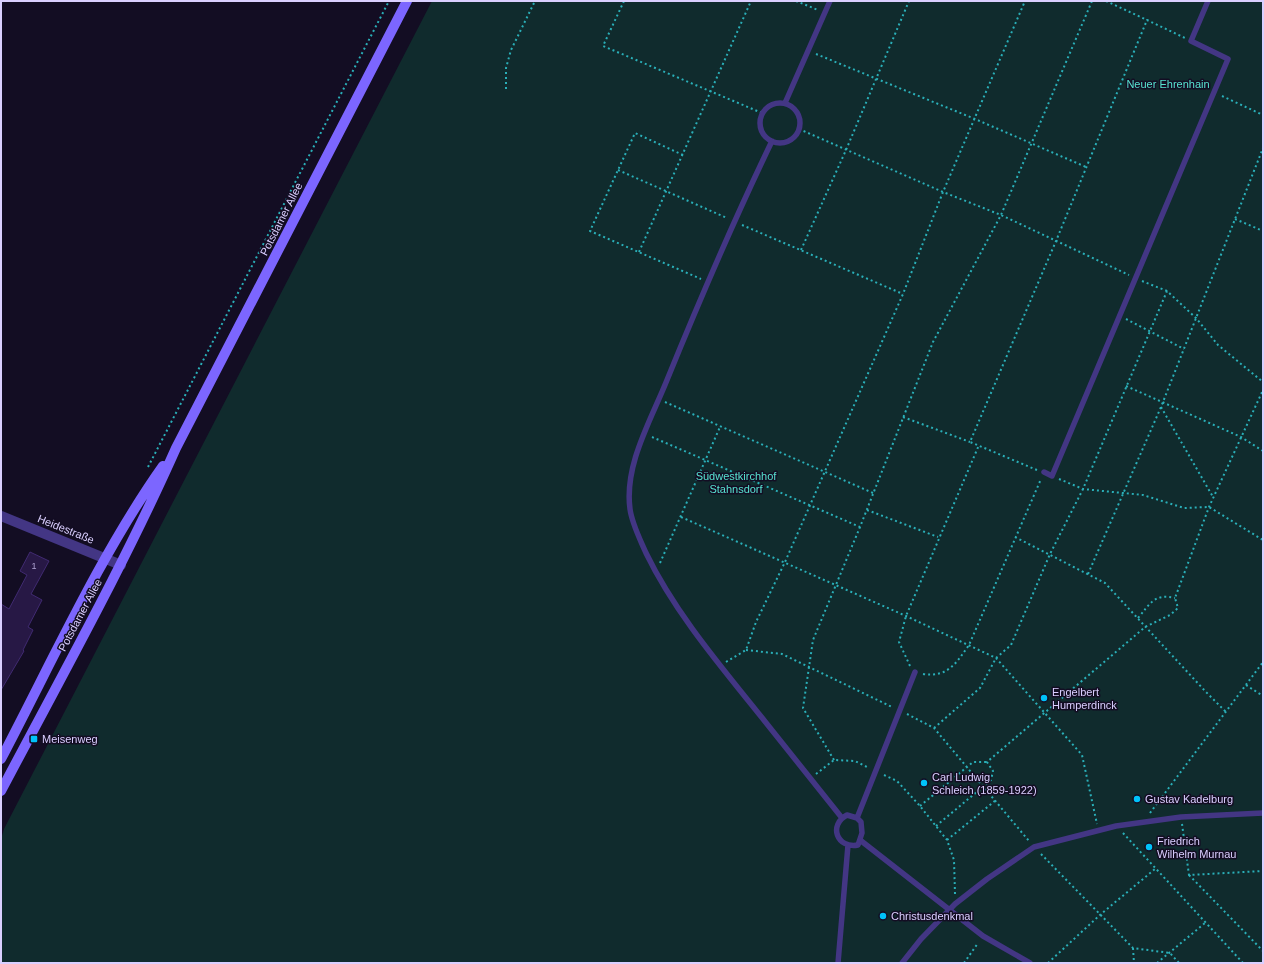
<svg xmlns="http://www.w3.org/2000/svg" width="1264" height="964" viewBox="0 0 1264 964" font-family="Helvetica,sans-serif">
<rect width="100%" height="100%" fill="#130d23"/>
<path fill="#102b2d" d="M 432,1 L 1263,1 L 1263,963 L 1,963 L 1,839 L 4,829 Z"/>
<path fill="#271845" stroke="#402a71" d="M 30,552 L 49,561 L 31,594 L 42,600 L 28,627 L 33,630 L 23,650 L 24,651 L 1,690 L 1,604 L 9,609 L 27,575 L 20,571 Z"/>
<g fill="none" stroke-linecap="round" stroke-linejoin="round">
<path stroke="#2aafb8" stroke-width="2" stroke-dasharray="2 3" stroke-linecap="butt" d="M 624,1 L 603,46 L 762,113
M 796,1 L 818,10
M 1106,1 L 1147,20
M 816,54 L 975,119 L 1086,167
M 506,89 L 506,68 L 511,50 L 535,1
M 1222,96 L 1263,115
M 799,129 L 943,192 L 1001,215 L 1129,275
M 683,155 L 635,133 L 590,231 L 701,279
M 618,170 L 727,218
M 1235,219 L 1263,231
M 742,225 L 903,294
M 801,250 L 846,150 L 909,1
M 639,252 L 751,1
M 1142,281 L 1167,291 L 1196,318 L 1218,345 L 1263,382
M 1126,319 L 1184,349
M 1126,386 L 1241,437 L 1263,451
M 665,402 L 873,493
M 1161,407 L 1213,497
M 903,417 L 970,442
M 652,437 L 860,527
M 148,467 L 389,1
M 1037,470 L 970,442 L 1056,241 L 1147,20 L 1185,38
M 1059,479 L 1083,489 L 1143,495 L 1184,508 L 1209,507 L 1263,540
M 867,510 L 938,537
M 681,517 L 906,616 L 996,658 L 1082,755 L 1097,824
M 1015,537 L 1105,583 L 1206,692 L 1226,712
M 660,563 L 720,427
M 1088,574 L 1161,407 L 1263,148
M 1138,618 C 1150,604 1154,593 1175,598
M 746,650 L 782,654 L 892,707
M 726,662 L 746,650 L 756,622 L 785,562 L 903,294 L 943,192 L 1025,1
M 910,666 L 899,642 L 906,616 L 979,445
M 923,674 C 948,678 957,662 969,645 L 1041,479
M 1246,685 L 1263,696
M 907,714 L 934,728 L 1029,841
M 934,728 L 980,688 L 996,658 L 1011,645 L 1050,554 L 1083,489 L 1167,291
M 834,760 L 803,708 L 813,640 L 860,527 L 933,342 L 1001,215 L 1092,1
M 816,774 L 834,760 L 855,761 L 869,768
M 884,775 L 897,781 L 920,806 L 947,840 L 954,860 L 955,894
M 920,806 L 973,762 L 987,762
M 1150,813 L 1263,662
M 1182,824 L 1189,875 L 1263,871
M 936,826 L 991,780 L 993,771 L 987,762 L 1145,627 L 1170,615 L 1178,608 L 1175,598 L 1209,507 L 1263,390
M 1123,833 L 1243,963
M 947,840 L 996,800
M 1041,854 L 1133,948 L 1170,953 L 1179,963
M 1189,875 L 1263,951
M 1133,948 L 1134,963
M 964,963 L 978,943
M 1048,963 L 1101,914 L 1155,869
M 1157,963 L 1205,923"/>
<path stroke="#433684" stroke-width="5.5" d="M760 123a20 20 0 1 1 40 0a20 20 0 1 1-40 0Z
M 785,103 L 830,1
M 772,141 C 734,220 700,299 667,380 C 651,420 624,465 630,509 C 632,524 640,539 646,553 C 676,615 724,670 767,724 C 792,755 817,787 842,818
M 1044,472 L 1052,476 L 1228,59 L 1191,41 L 1208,1
M 847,815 L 857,818 L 861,822 L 862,833 L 858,845 C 837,849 828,825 847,815 Z
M 857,818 L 915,672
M 860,840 L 983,936 L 1030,963
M 838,963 L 848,845
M 902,963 L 921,939 L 955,904 L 987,879 L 1034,847 L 1116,826 L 1181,817 L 1263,813"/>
<path stroke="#433684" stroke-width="10" d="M 1,516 L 121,565"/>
<path stroke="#7c66ff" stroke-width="10" d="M 1,759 C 52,662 100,555 163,466
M 1,791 C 61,677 124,565 176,448 L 407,1"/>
</g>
<g fill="#00c3fa" stroke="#130d23" stroke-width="1.5">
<circle cx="1044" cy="698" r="4"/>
<rect x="30" y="735" width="8" height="8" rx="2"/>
<circle cx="924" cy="783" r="4"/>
<circle cx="1137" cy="799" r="4"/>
<circle cx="1149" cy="847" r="4"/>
<circle cx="883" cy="916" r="4"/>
</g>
<g text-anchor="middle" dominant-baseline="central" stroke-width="3" stroke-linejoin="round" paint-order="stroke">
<g font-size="9" fill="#ada1d0">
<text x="34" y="566">1</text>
</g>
<g font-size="11" fill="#57e3d1" stroke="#130d23">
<text x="1168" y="84">Neuer Ehrenhain</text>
<text x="736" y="476">Südwestkirchhof<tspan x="736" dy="13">Stahnsdorf</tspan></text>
</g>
<g font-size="11" fill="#dacfff" stroke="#130d23">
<text transform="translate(281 219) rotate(-63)">Potsdamer Allee</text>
<text transform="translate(66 529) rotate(22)">Heidestraße</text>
<text transform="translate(80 615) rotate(-62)">Potsdamer Allee</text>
</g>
<g font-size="11" fill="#dacfff" stroke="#130d23" text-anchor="start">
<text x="1052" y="692">Engelbert<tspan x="1052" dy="13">Humperdinck</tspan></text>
<text x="42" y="739">Meisenweg</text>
<text x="932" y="777">Carl Ludwig<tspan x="932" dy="13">Schleich (1859-1922)</tspan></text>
<text x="1145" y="799">Gustav Kadelburg</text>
<text x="1157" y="841">Friedrich<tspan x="1157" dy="13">Wilhelm Murnau</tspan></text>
<text x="891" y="916">Christusdenkmal</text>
</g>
</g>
<rect width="1264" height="964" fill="none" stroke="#dacfff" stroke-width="4"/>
</svg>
